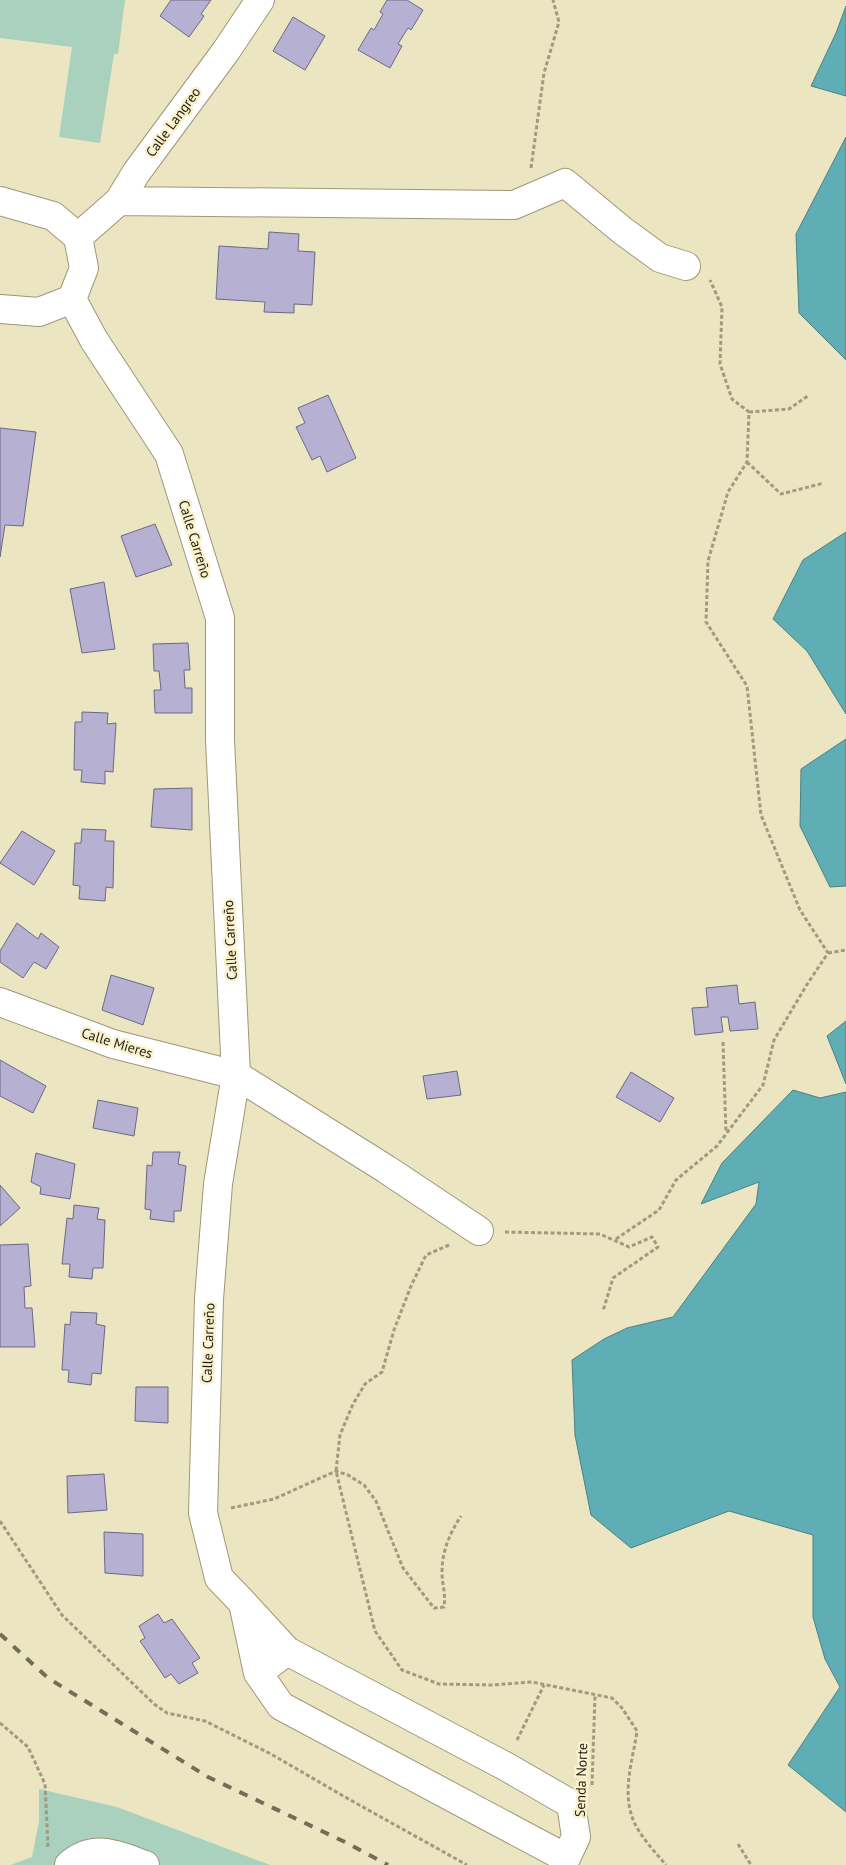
<svg xmlns="http://www.w3.org/2000/svg" width="846" height="1865" viewBox="0 0 846 1865" font-family="'PT Sans',sans-serif">
<rect width="100%" height="100%" fill="#ece5c2"/>
<path fill="#a9d1be" d="M 0,0 L 125,0 L 118,54 L 114,54 L 100,143 L 59,137 L 72,47 L 0,38 Z
M 39,1789 L 117,1807 L 270,1865 L 11,1865 L 32,1857 L 39,1821 Z"/>
<path fill="#5fadb5" stroke="#4c8283" d="M 846,6 L 846,96 L 811,86 L 836,33 Z
M 846,137 L 846,360 L 799,313 L 796,234 Z
M 846,532 L 846,714 L 807,651 L 773,619 L 803,560 Z
M 846,739 L 846,886 L 830,887 L 800,826 L 801,769 Z
M 846,1021 L 846,1084 L 827,1036 Z
M 793,1090 L 820,1098 L 846,1092 L 846,1812 L 788,1765 L 840,1687 L 825,1659 L 813,1617 L 813,1535 L 729,1511 L 631,1548 L 591,1515 L 575,1435 L 572,1360 L 604,1339 L 627,1328 L 673,1317 L 756,1204 L 759,1182 L 701,1204 L 722,1163 Z"/>
<path fill="#b6b1d2" stroke="#6c6886" d="M 171,0 L 211,0 L 201,14 L 204,16 L 189,37 L 160,16 Z
M 387,0 L 407,0 L 423,10 L 411,30 L 408,28 L 398,44 L 402,46 L 390,68 L 358,50 L 371,28 L 374,30 L 383,14 L 380,12 Z
M 293,17 L 325,36 L 305,70 L 273,51 Z
M 269,232 L 299,234 L 298,251 L 315,252 L 312,305 L 294,304 L 294,313 L 264,312 L 265,302 L 216,299 L 219,246 L 268,249 Z
M 328,395 L 356,458 L 327,472 L 320,456 L 312,460 L 296,427 L 305,423 L 298,408 Z
M 0,428 L 36,432 L 23,526 L 5,525 L 0,557 Z
M 155,524 L 172,565 L 136,577 L 121,536 Z
M 104,582 L 115,649 L 82,653 L 70,589 Z
M 188,643 L 190,670 L 184,670 L 185,688 L 192,688 L 192,713 L 155,713 L 154,690 L 161,690 L 159,671 L 154,671 L 153,644 Z
M 82,712 L 108,713 L 107,724 L 116,723 L 113,772 L 105,771 L 105,784 L 81,782 L 82,770 L 74,770 L 75,722 L 82,722 Z
M 192,788 L 192,830 L 151,827 L 154,789 Z
M 82,829 L 106,830 L 105,841 L 114,841 L 113,888 L 106,887 L 105,901 L 79,899 L 80,886 L 73,885 L 75,843 L 81,843 Z
M 22,831 L 55,851 L 34,885 L 0,863 Z
M 17,923 L 38,939 L 41,933 L 59,947 L 46,969 L 34,962 L 23,978 L 0,962 L 0,951 Z
M 111,975 L 154,988 L 143,1025 L 102,1010 Z
M 737,985 L 739,1004 L 755,1002 L 758,1029 L 730,1031 L 728,1017 L 721,1017 L 723,1032 L 695,1035 L 692,1008 L 708,1007 L 706,988 Z
M 0,1060 L 46,1086 L 33,1113 L 0,1096 Z
M 457,1071 L 461,1095 L 427,1099 L 423,1076 Z
M 631,1072 L 674,1098 L 660,1122 L 616,1097 Z
M 98,1100 L 138,1108 L 134,1136 L 93,1128 Z
M 153,1152 L 180,1152 L 178,1164 L 186,1166 L 181,1211 L 174,1211 L 174,1222 L 150,1219 L 151,1210 L 145,1209 L 147,1165 L 152,1166 Z
M 36,1153 L 75,1164 L 70,1199 L 40,1194 L 41,1187 L 31,1182 Z
M 0,1185 L 20,1208 L 0,1226 Z
M 74,1205 L 99,1208 L 97,1219 L 105,1220 L 103,1268 L 93,1268 L 92,1279 L 69,1277 L 70,1264 L 62,1264 L 67,1218 L 73,1219 Z
M 28,1244 L 31,1286 L 24,1287 L 25,1308 L 32,1308 L 35,1347 L 0,1347 L 0,1245 Z
M 71,1312 L 97,1313 L 96,1324 L 105,1326 L 101,1374 L 92,1373 L 91,1385 L 68,1382 L 69,1370 L 62,1370 L 65,1324 L 70,1325 Z
M 136,1387 L 168,1387 L 168,1423 L 135,1421 Z
M 104,1474 L 107,1510 L 68,1513 L 67,1476 Z
M 104,1532 L 143,1534 L 143,1576 L 105,1573 Z
M 158,1614 L 164,1623 L 172,1619 L 200,1658 L 192,1663 L 198,1673 L 179,1684 L 171,1674 L 165,1678 L 140,1641 L 145,1638 L 139,1626 Z"/>
<g fill="none" stroke-linecap="round" stroke-linejoin="round">
<g stroke="#9f9777" stroke-width="30">
<path id="minor" d="M 0,201 L 53,216 L 78,237 L 84,268 L 72,299 L 39,312 L 0,309
M 119,201 L 514,205 L 565,183 L 623,231 L 660,258 L 686,266
M 78,237 L 119,201 L 136,173 L 226,51 L 260,0
M 72,299 L 94,340 L 169,454 L 220,618 L 220,740 L 236,1075 L 218,1184 L 209,1299 L 203,1513 L 219,1578 L 243,1603
M 0,1002 L 113,1044 L 236,1075 L 386,1169 L 479,1231
M 258,1673 L 287,1651 L 505,1766 L 571,1804 L 576,1837 L 566,1858 L 281,1706 L 258,1673 L 243,1603 L 287,1651
M 69,1865 C 94,1843 118,1855 145,1865"/>
</g>
<path stroke="#a09a7f" stroke-width="3" stroke-dasharray="4 2.5" stroke-linecap="butt" d="M 531,168 L 544,73 L 559,22 L 553,0
M 749,412 L 789,409 L 809,395
M 747,462 L 781,494 L 824,483
M 828,953 L 846,950
M 723,1042 L 726,1133
M 505,1232 L 600,1234 L 629,1247 L 652,1237 L 658,1247 L 613,1278 L 603,1311
M 616,1239 L 659,1210 L 676,1180 L 717,1146 L 763,1085 L 774,1040 L 806,986 L 828,953 L 800,910 L 761,815 L 747,686 L 706,622 L 708,561 L 728,492 L 747,462 L 749,412 L 732,399 L 720,364 L 722,307 L 710,280
M 449,1245 L 426,1255 L 411,1286 L 394,1330 L 382,1372 L 365,1384 L 353,1404 L 340,1435 L 336,1471 L 375,1631 L 402,1670 L 439,1684 L 493,1685 L 532,1682 L 612,1698 L 622,1708 L 637,1731 C 633,1760 621,1792 634,1822 C 641,1837 655,1852 666,1865
M 231,1508 L 274,1499 L 336,1471 L 348,1475 L 364,1485 L 376,1501 L 403,1568 L 434,1608 L 444,1607 C 446,1593 442,1585 442,1572 C 442,1551 450,1533 461,1516
M 0,1521 L 62,1615 L 154,1704 L 167,1713 L 205,1721 L 271,1754 L 345,1797 L 467,1865
M 0,1723 L 28,1747 L 45,1784 L 48,1847
M 517,1740 L 544,1685
M 592,1785 L 595,1695
M 738,1844 L 751,1865"/>
<use href="#minor" stroke="#fff" stroke-width="28"/>
<path stroke="#726d57" stroke-width="4" stroke-dasharray="9 9" stroke-linecap="butt" d="M 0,1634 L 48,1678 L 208,1777 L 345,1842 L 388,1865"/>
</g>
<g text-anchor="middle" dominant-baseline="central" stroke-width="5" stroke-linejoin="round" paint-order="stroke">
<g font-size="14" fill="#1f1c0f" stroke="#faf2ce">
<text transform="translate(173 122) rotate(-54)">Calle Langreo</text>
<text transform="translate(195 539) rotate(73)">Calle Carreño</text>
<text transform="translate(230 940) rotate(-93)">Calle Carreño</text>
<text transform="translate(117 1043) rotate(17)">Calle Mieres</text>
<text transform="translate(208 1343) rotate(-88)">Calle Carreño</text>
<text transform="translate(581 1780) rotate(-88)">Senda Norte</text>
</g>
</g>
</svg>
